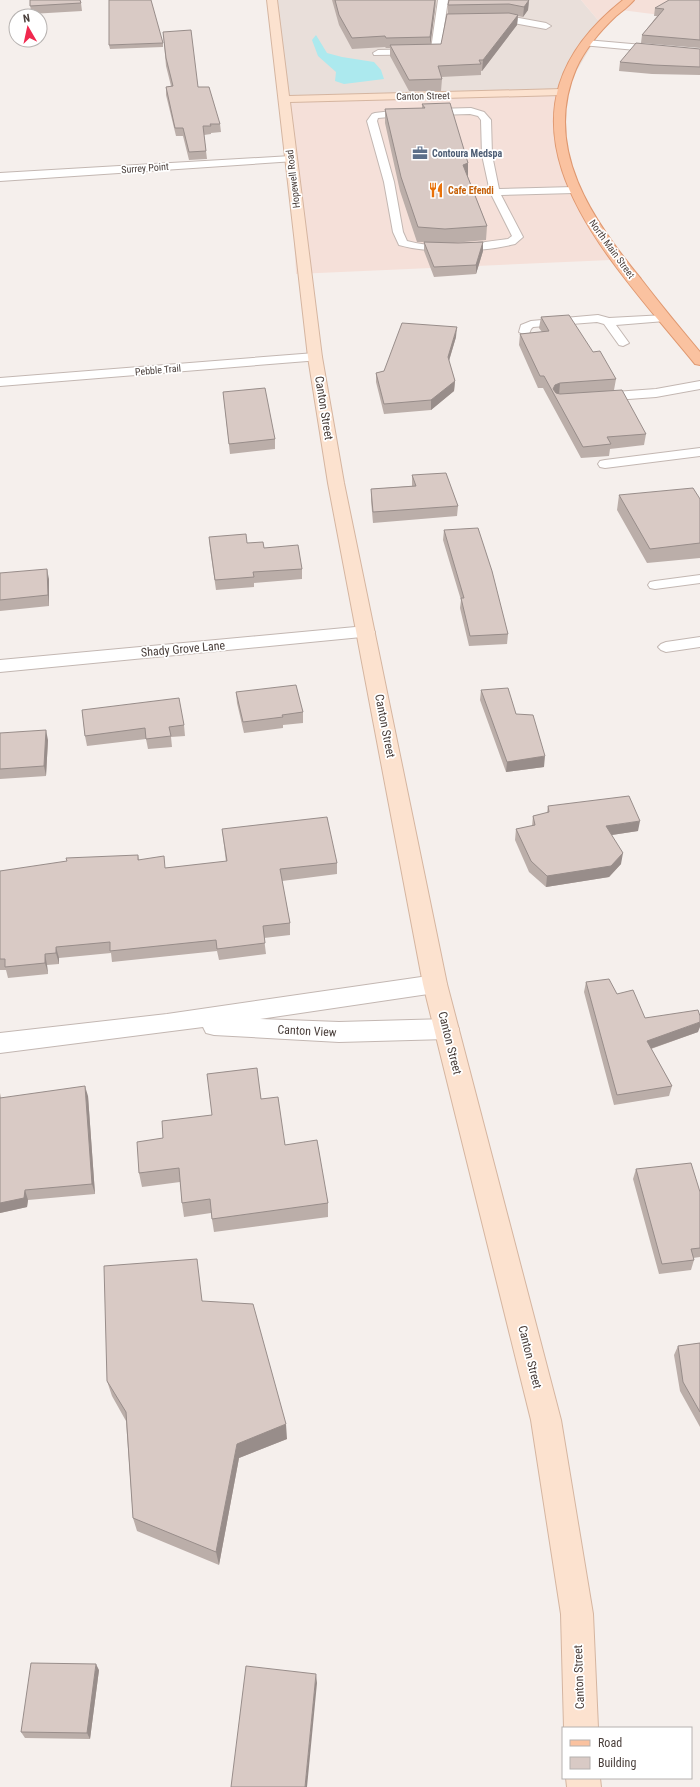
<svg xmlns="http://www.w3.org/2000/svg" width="700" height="1787" viewBox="0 0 700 1787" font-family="'Roboto Condensed',sans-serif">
<rect width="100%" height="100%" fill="#f5efec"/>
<path fill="#e9dfda" d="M 276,0 L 581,0 L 603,26 L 563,94 L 286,101 Z"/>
<path fill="#f5e0d9" d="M 581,0 L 700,0 L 700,20 L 621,10 L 603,26 Z
M 563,94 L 557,132 L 574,187 L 611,260 L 296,274 L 286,101 Z"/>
<path fill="#ace9ee" d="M 316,35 L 327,53 L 342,57 L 374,62 L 381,70 L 384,79 L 344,84 L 335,81 L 336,72 L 318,56 L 312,40 Z"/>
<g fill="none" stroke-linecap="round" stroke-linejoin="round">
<g stroke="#c3b7b2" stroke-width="2">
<path id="lane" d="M 471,108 L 484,112 L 491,120 L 492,155 L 499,189 L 574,187 L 579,190 L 574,193 L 501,195 L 523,237 L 515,244 C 483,252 431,254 399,245 L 393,232 L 384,182 L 367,121 L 372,114 L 375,113 L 400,110 ZM 470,114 L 478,116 L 481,120 L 482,155 L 490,192 L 512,236 L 508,239 C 476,243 439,250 407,241 L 403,232 L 394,182 L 377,121 L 378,118 L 400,116 Z
M 598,315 L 609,318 L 665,315 L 671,318 L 665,321 L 616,325 L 629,343 L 623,346 L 619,345 L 604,324 L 597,322 L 533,327 L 531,329 L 529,334 L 525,335 L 519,332 L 521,325 L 531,321 Z
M 700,381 L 700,389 L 656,397 L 601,401 L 597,400 L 595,397 L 597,394 L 601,393 L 656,389 Z
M 700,448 L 700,456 L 605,468 L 600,467 L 598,464 L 600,461 L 605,460 Z
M 700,575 L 700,583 L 655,589 L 650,588 L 648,585 L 650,582 L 655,581 Z
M 700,637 L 700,647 L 666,652 L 661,650 L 658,647 L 661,644 L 666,642 Z"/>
</g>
<g stroke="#c3b7b2" stroke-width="2">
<path id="street" d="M 438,0 L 448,0 L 440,54 L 374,55 L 373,53 L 378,50 L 431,49 Z
M 488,16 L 508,16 L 546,23 L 551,26 L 546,29 L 508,22 L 485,21 L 483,19 Z
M 586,40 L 700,50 L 700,56 L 582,45 L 581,43 Z
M 291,156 L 297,159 L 295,161 L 0,181 L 0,173 Z
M 315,353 L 320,354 L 322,357 L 320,360 L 0,386 L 0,378 Z
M 366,626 L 372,628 L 375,632 L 372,636 L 0,672 L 0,660 Z
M 435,975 L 443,978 L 447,984 L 443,990 L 435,993 L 260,1019 L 339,1022 L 447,1019 L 455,1022 L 459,1029 L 455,1036 L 447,1039 L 339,1042 L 214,1035 L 206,1033 L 203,1027 L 0,1053 L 0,1033 L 167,1014 Z"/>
</g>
<g stroke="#d5b5a0" stroke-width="2">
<path id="secondary" d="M 267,0 L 277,0 L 289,96 L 562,89 L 567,92 L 562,95 L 290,102 L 322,357 L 344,483 L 447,984 L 561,1420 L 593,1614 L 598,1728 L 564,1728 L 561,1614 L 531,1420 L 423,984 L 328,483 L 308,357 Z
M 566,1778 L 600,1778 L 601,1787 L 567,1787 Z"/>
</g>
<g stroke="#df9870" stroke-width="2">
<path id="primary" d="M 623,0 L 634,0 C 629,6 622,11 616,16 C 600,31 585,49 576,69 C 542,149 593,220 641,279 C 660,304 680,328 700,352 L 700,365 L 695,364 C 608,257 469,122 623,0 Z"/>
</g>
<use href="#lane" fill="#fff" fill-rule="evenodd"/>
<use href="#street" fill="#fff" fill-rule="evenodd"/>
<use href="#secondary" fill="#fce2cf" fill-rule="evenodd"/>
<use href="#primary" fill="#fac2a0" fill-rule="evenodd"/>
</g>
<path fill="#bbaea9" d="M 30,0 L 81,3 L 82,11 L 31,14 Z
M 332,0 L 436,0 L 435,9 L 430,44 L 441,44 L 448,14 L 448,5 L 529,0 L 528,10 L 523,17 L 518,16 L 517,25 L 482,71 L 481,71 L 481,75 L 441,77 L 442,79 L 441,91 L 409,91 L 390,56 L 390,48 L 386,48 L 385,47 L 352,49 L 339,25 Z
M 700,0 L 700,48 L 641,43 L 642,35 L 657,16 L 654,16 L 655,8 Z
M 163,32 L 198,87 L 220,124 L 221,132 L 211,133 L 211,134 L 204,135 L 207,159 L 189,160 L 183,136 L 176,136 L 166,95 L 166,87 L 171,86 L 166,66 Z
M 163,43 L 163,47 L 110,49 L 109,45 Z
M 700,49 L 700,75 L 652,74 L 619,71 L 620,62 Z
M 422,104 L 468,163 L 468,177 L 487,226 L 486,240 L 453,243 L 483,242 L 483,251 L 476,274 L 434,277 L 424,251 L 424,242 L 417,242 L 400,191 L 385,123 L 385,109 L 422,109 Z
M 541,317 L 593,352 L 616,379 L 614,390 L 646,434 L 644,445 L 610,449 L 609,456 L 581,458 L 543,388 L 538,388 L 519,345 L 520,334 L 542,332 L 539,328 Z
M 456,337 L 449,361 L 455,381 L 454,391 L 431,410 L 384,414 L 376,382 L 376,373 L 384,371 Z
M 223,392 L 275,439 L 275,449 L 230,454 Z
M 412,475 L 458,506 L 457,516 L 373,523 L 371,500 L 371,489 L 412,486 Z
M 619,495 L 700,499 L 700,558 L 647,563 L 617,510 Z
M 444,530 L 508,634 L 507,644 L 469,646 L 460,608 L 461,600 L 443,540 Z
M 209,537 L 247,543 L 264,548 L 302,569 L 302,579 L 254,583 L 254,587 L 216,590 L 210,548 Z
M 0,573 L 49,579 L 49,606 L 0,611 Z
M 481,690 L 516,714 L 544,767 L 506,772 L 480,700 Z
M 236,692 L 303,712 L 303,723 L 283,725 L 283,728 L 244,733 L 237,703 Z
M 82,710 L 184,725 L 185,736 L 171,737 L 172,747 L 148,749 L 146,739 L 87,746 L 85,736 Z
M 0,733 L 48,740 L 46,776 L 0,779 Z
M 548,806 L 638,831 L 612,835 L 621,864 L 609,877 L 546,887 L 529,872 L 515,840 L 516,829 L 532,826 L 533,816 L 547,813 Z
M 222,829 L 337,863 L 337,874 L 282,881 L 290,923 L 290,935 L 264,938 L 266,954 L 219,960 L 217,951 L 112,962 L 111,953 L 59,958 L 59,964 L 47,965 L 48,974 L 8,978 L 6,970 L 0,970 L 0,871 L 138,855 L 139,860 L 165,868 L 226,862 Z
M 586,982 L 645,1018 L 698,1032 L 651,1049 L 672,1086 L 669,1096 L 614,1105 L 584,992 Z
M 0,1093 L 1,1098 L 88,1096 L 95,1194 L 28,1200 L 27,1207 L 0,1213 Z
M 261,1099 L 285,1145 L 328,1203 L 328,1217 L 214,1232 L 211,1213 L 184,1217 L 182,1203 L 180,1182 L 142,1187 L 139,1173 L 163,1138 L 212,1115 Z
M 636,1169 L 700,1192 L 700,1257 L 693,1258 L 694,1260 L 691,1270 L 659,1274 L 633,1179 Z
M 203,1301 L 287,1439 L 239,1458 L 219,1565 L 137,1531 L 133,1518 L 126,1421 L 112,1396 L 107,1381 Z
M 700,1343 L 700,1427 L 680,1391 L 674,1355 L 678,1346 Z
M 99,1670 L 90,1739 L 25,1738 L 21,1732 Z"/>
<path fill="#988d8a" d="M 436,0 L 435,9 L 430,48 L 430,37 Z
M 529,0 L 528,10 L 523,17 L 524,7 Z
M 518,15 L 517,25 L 482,71 L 483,60 Z
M 468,163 L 468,177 L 463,165 Z
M 483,242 L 483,251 L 476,274 L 476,265 Z
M 457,327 L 456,337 L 447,367 L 448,357 Z
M 455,381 L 454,391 L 431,410 L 431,400 Z
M 560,383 L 559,395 L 555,396 L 553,389 L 555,385 Z
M 47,569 L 49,579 L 49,606 L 48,595 Z
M 46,730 L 48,740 L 46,776 L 44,766 Z
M 545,756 L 544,767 L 506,772 L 507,762 Z
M 640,821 L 638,831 L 605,836 L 606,826 Z
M 623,853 L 621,864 L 609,877 L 546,887 L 547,876 Z
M 56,947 L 59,958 L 59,964 L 56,953 Z
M 45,954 L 47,965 L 48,974 L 45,963 Z
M 700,1022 L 700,1027 L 698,1032 L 644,1051 L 647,1041 Z
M 85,1086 L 88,1096 L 95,1194 L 92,1184 Z
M 25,1190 L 28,1200 L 27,1207 L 0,1213 L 0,1203 Z
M 286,1424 L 287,1439 L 239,1458 L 219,1565 L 216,1552 L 237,1444 Z
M 96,1664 L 99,1670 L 90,1739 L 87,1733 Z
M 316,1674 L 317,1683 L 307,1787 L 305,1787 Z"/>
<path fill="#d9cac5" stroke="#988d8a" d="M 30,0 L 80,0 L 81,3 L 30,6 Z
M 109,0 L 151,0 L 163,43 L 109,45 Z
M 335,0 L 435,0 L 430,37 L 386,38 L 385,36 L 352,38 L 339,15 Z
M 449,0 L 529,0 L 524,7 L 509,4 L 448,5 Z
M 669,0 L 700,0 L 700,40 L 642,35 L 664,9 L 655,8 Z
M 509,13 L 518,15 L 483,60 L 479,60 L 481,64 L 438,66 L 442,79 L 409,80 L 390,45 L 441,44 L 447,14 Z
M 191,30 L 198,87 L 209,87 L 220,124 L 210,124 L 211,126 L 203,126 L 206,151 L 189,152 L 183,128 L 175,128 L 166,87 L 173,86 L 166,58 L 163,32 Z
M 636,43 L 700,49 L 700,67 L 653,65 L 620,62 Z
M 450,103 L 468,163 L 463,165 L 487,226 L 445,229 L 418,227 L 401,177 L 385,109 L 425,108 L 422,104 Z
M 424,242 L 458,243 L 483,242 L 476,265 L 434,267 Z
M 569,315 L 593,352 L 600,351 L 616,379 L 560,383 L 555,385 L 553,389 L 556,393 L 560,394 L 622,390 L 646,434 L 607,437 L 611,444 L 583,447 L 544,376 L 540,376 L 520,334 L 549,331 L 541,317 Z
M 402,323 L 457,327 L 448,357 L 455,381 L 431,400 L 384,404 L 376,373 L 384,371 Z
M 265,388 L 275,439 L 229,444 L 223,392 Z
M 446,473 L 458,506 L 373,512 L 371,489 L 416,486 L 412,475 Z
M 693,488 L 700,499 L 700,543 L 650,549 L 619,495 Z
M 478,528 L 492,571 L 508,634 L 470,636 L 461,598 L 464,598 L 444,530 Z
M 246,534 L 247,543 L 263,542 L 264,548 L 298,545 L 302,569 L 253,572 L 254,577 L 215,580 L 209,537 Z
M 47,569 L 48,595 L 0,600 L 0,573 Z
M 296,685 L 303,712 L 282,715 L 283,717 L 243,722 L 236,692 Z
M 508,688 L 516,714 L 533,715 L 545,756 L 507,762 L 481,690 Z
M 179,698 L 184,725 L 169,727 L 171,736 L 146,739 L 145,728 L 85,736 L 82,710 Z
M 46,730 L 44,766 L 0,769 L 0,733 Z
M 629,796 L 640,821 L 606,826 L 623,853 L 611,866 L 547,876 L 531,861 L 516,829 L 535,825 L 533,816 L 549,812 L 548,806 Z
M 327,817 L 337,863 L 280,869 L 290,923 L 263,926 L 265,943 L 217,949 L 216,940 L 110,951 L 110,942 L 56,947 L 56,953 L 45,954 L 45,963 L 5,967 L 5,959 L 0,959 L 0,871 L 67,861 L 66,858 L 138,855 L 138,860 L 164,856 L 165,868 L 227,861 L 222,829 Z
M 609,979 L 617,994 L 633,990 L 645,1018 L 698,1010 L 700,1016 L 700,1022 L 647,1041 L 672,1086 L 617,1095 L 586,982 Z
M 257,1068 L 261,1099 L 278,1097 L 285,1145 L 317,1140 L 328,1203 L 212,1219 L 210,1199 L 182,1203 L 179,1168 L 139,1173 L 137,1142 L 163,1138 L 162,1121 L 212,1115 L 207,1074 Z
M 85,1086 L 92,1184 L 25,1190 L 24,1198 L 0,1203 L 0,1098 Z
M 691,1163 L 700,1192 L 700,1248 L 691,1249 L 694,1260 L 662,1264 L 636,1169 Z
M 197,1259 L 202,1301 L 253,1304 L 286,1424 L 237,1444 L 216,1552 L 133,1518 L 126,1412 L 107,1381 L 104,1266 Z
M 700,1343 L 700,1412 L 683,1382 L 678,1346 Z
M 31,1663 L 96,1664 L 87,1733 L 21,1732 Z
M 246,1666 L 316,1674 L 305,1787 L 231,1787 Z"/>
<defs>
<g id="office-bare" transform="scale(1.2)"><path d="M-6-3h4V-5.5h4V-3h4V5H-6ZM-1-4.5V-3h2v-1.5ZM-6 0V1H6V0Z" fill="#5c6f8a" stroke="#fff" stroke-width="2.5" paint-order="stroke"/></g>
<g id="restaurant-bare" transform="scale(1.2)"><path d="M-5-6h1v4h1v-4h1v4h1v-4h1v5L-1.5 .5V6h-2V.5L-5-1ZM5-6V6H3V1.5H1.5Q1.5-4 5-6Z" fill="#e8710a" stroke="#fff" stroke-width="2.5" paint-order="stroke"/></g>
</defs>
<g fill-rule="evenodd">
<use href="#office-bare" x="420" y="153"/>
<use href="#restaurant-bare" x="436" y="190"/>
</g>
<g text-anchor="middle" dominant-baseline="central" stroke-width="3.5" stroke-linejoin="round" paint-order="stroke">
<g font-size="10" fill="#493e3a" stroke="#fff">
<text transform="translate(423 96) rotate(-1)">Canton Street</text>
<text transform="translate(145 168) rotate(-4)">Surrey Point</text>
<text transform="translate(293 179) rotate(-97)">Hopewell Road</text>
<text transform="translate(612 249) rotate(54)">North Main Street</text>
<text transform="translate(158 370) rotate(-5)">Pebble Trail</text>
</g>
<g font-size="10" font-weight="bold" fill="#4e5e75" stroke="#fff" text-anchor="start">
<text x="432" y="153">Contoura Medspa</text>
</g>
<g font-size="10" font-weight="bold" fill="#c56008" stroke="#fff" text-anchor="start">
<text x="448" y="190">Cafe Efendi</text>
</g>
<g font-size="12" fill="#493e3a" stroke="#fff">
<text transform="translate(324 408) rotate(81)">Canton Street</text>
<text transform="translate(183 649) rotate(-5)">Shady Grove Lane</text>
<text transform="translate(385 726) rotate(79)">Canton Street</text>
<text transform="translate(307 1031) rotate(3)">Canton View</text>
<text transform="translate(450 1043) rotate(76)">Canton Street</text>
<text transform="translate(530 1357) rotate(76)">Canton Street</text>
<text transform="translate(579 1677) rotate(-92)">Canton Street</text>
</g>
</g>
<rect x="562" y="1727" width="130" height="52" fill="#ffffff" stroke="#b6b2b0"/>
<rect x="570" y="1740" width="20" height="6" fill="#fac2a0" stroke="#b6b2b0"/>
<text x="598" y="1747" font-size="12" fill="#493e3a">Road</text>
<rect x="570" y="1757" width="20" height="12" fill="#d9cac5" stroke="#b6b2b0"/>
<text x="598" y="1767" font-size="12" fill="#493e3a">Building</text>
<g transform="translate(28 28) rotate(351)"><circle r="19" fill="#ffffff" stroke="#b6b2b0"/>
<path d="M0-3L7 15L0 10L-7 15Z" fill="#f0284e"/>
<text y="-6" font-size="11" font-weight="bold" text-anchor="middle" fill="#493e3a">N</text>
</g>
</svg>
